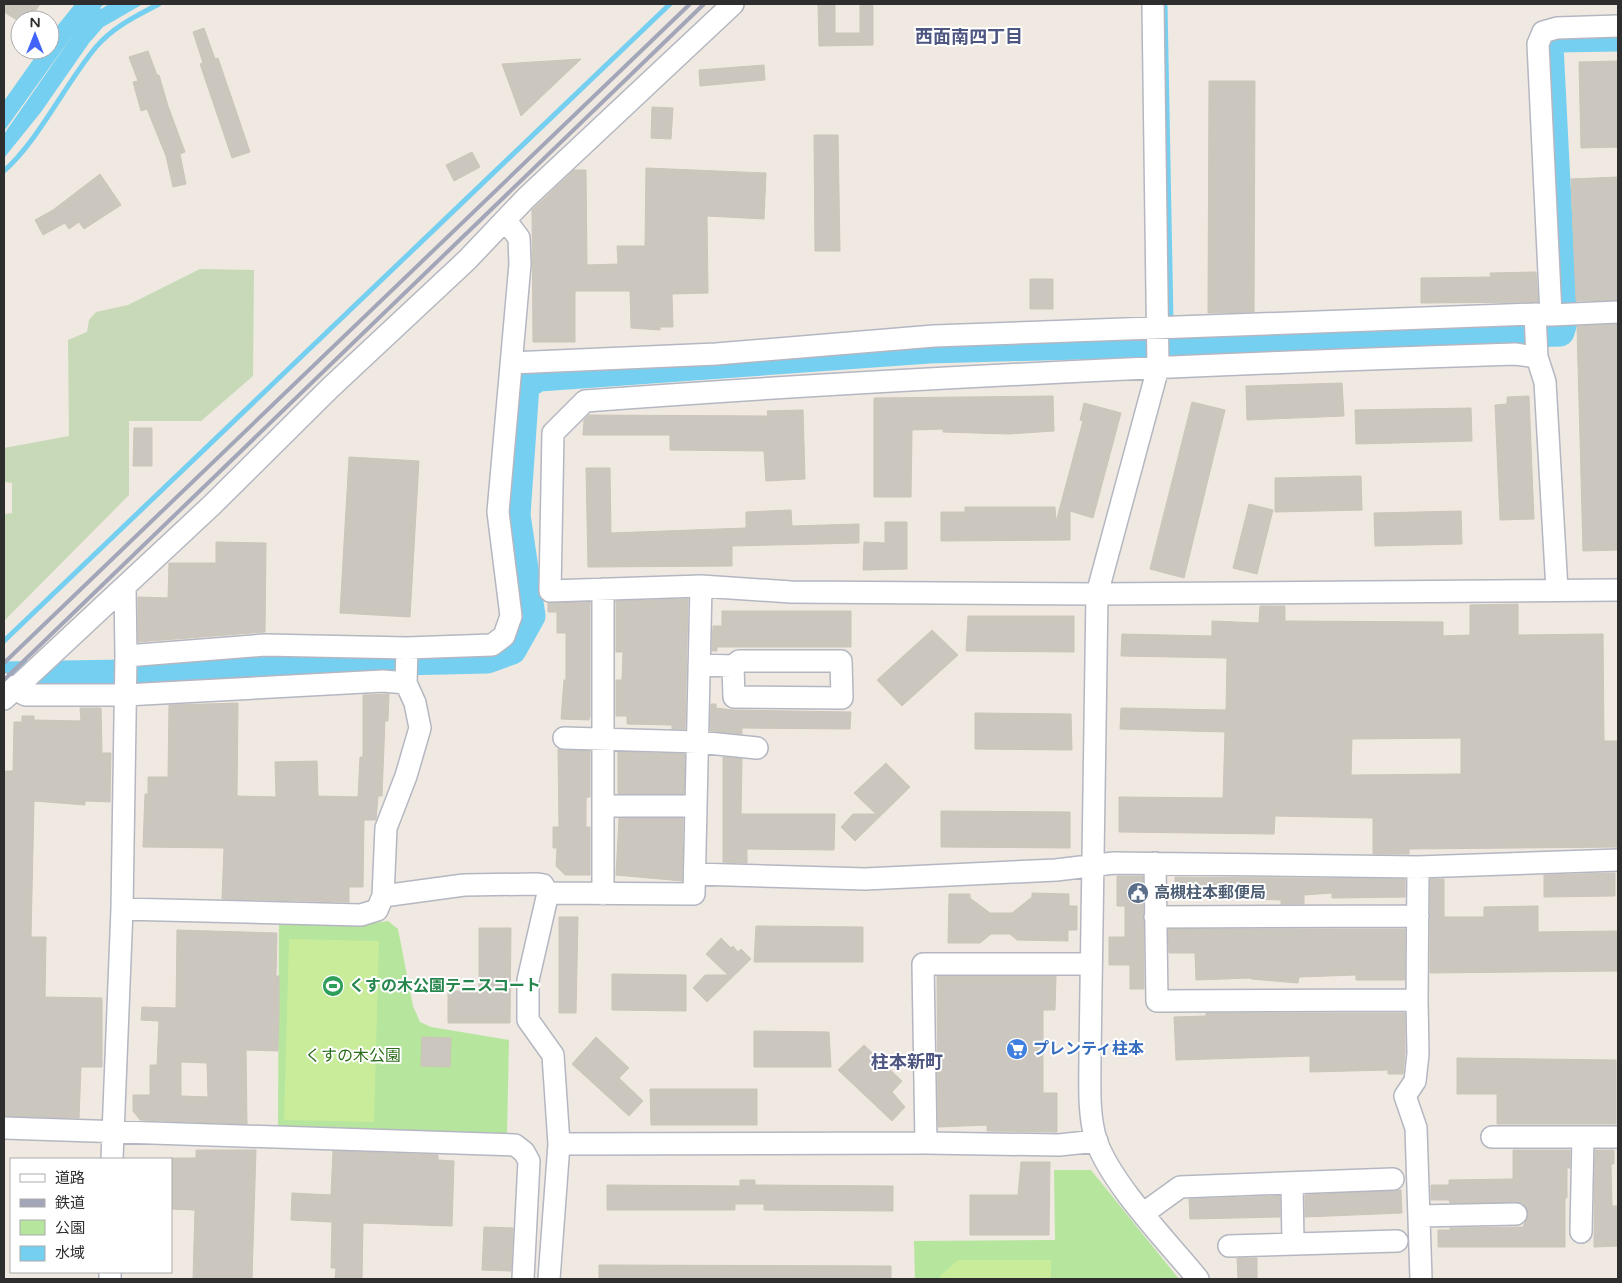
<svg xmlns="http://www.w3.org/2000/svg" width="1622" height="1283" viewBox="0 0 1622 1283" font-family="'Varela Round','Noto Sans JP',sans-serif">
<rect width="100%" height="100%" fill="#efe9e1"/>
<path fill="#b6e59e" d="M 388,921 L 398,929 L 413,1006 L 420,1022 L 431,1027 L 509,1040 L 507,1134 L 278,1128 L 279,923 L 360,925 Z
M 1054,1170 L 1091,1170 L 1179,1279 L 915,1279 L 914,1241 L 1055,1240 Z"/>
<path fill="#c8d9b8" d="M 200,269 L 254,270 L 253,376 L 201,421 L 129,421 L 129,495 L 4,621 L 4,514 L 12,513 L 12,483 L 4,482 L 4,448 L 69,436 L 68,340 L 87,332 L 89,320 L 96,312 L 128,305 Z"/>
<path fill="#c9ec9a" d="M 289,939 L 379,941 L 374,1122 L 284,1120 Z
M 958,1260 L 1051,1260 L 1051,1279 L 940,1279 L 940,1276 Z"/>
<path fill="#75cff0" d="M 75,4 L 104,4 L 100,8 L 101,9 L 109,4 L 143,4 L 103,27 L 89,43 L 41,112 L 4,158 L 4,134 L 75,32 L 4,131 L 4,101 L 40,50 L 50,50 L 50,35 Z"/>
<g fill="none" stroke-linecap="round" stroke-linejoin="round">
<path stroke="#75cff0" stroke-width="5" d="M 1165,4 L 1171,323
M 4,171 C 39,140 65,84 96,47 C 113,27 136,16 159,4
M 1171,332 L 1171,344
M 4,641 L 670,4"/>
<path stroke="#75cff0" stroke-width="29" d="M 4,676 L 296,671 L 400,661 L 487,659 L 512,650 L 531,616 L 516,515 L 525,385 L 539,377 L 929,349 L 1560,332 L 1563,322 L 1549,45 L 1555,38 L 1618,37"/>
</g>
<path fill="#cbc7bf" stroke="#cbc5ba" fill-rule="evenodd" d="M 4,4 L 40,4 L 29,20 L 17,20 L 4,12 Z
M 818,4 L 835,4 L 835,33 L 860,33 L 860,4 L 873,4 L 873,45 L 819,46 Z
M 204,28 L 215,59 L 218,58 L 250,152 L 232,158 L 200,64 L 203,63 L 193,32 Z
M 148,51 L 157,75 L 159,75 L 168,106 L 185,152 L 180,154 L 186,184 L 173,187 L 166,156 L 147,109 L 141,111 L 133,82 L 138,81 L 129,57 Z
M 581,59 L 521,116 L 502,64 Z
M 1618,61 L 1618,147 L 1581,148 L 1579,62 Z
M 764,65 L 765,80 L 700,86 L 699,70 Z
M 1209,81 L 1255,81 L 1254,312 L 1208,313 Z
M 652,107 L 673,108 L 671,139 L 651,138 Z
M 814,135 L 838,135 L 840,251 L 815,251 Z
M 472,152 L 480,167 L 454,181 L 446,165 Z
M 646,168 L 766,173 L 764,219 L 707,216 L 708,293 L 672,294 L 673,327 L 660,327 L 660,330 L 631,328 L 630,291 L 575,291 L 575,342 L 533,342 L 532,210 L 574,170 L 586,170 L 587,265 L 618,264 L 617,246 L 645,246 Z
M 100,174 L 121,205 L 84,229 L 79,222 L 69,229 L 65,223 L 43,235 L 35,220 L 53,210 Z
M 1618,177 L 1618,300 L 1576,301 L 1571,179 Z
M 1536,272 L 1538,302 L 1421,303 L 1421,278 L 1491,277 L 1490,273 Z
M 1030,279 L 1053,279 L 1053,309 L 1030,309 Z
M 1618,324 L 1618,550 L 1583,551 L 1577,326 Z
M 1342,383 L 1344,416 L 1247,420 L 1246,386 Z
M 1053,396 L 1054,431 L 1009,434 L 943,432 L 943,429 L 912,430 L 911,497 L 874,497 L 874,398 Z
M 1529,396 L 1534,519 L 1500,520 L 1495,405 L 1507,404 L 1507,397 Z
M 1192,402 L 1225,410 L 1184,578 L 1150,569 Z
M 1084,403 L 1121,413 L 1093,518 L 1070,511 L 1070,540 L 941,541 L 941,512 L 965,512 L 965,507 L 1055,507 L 1056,522 L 1083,421 L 1080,420 Z
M 1471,408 L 1472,441 L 1356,444 L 1355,410 Z
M 803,410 L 805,479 L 766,481 L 764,451 L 670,450 L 670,435 L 583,435 L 584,420 L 589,415 L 768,416 L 767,411 Z
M 134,428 L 152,428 L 152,466 L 133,466 Z
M 349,457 L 419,461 L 410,617 L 340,613 Z
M 586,468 L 610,468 L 611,533 L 746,528 L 746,512 L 791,510 L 792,526 L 859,524 L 859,543 L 732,546 L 732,566 L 588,567 Z
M 1361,476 L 1362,510 L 1275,512 L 1275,478 Z
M 1249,504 L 1273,510 L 1257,574 L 1233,568 Z
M 1461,511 L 1462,544 L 1375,546 L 1374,513 Z
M 885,522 L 907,522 L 907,569 L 863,570 L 864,542 L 885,543 Z
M 216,542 L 266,543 L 265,632 L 138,642 L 138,597 L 168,598 L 169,563 L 216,563 Z
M 688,599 L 685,729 L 672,729 L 672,725 L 627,724 L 627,716 L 616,716 L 616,680 L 622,680 L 623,652 L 616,652 L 616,601 Z
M 590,602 L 590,716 L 589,720 L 561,719 L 564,680 L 566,680 L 566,633 L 557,633 L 557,612 L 548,612 L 548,603 Z
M 1518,604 L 1518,635 L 1603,634 L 1604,741 L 1618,741 L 1618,847 L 1409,849 L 1409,854 L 1373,854 L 1373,818 L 1275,816 L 1274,834 L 1119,832 L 1119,797 L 1223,798 L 1225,732 L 1120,729 L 1121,708 L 1226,710 L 1227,658 L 1121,656 L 1122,634 L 1212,636 L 1212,621 L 1259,623 L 1260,606 L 1285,606 L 1285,621 L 1443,622 L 1443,636 L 1470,635 L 1470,605 ZM 1461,738 L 1461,774 L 1351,775 L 1352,739 Z
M 722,611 L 851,611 L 851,647 L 717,647 L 717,651 L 712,651 L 713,626 L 722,626 Z
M 968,616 L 1074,616 L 1074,652 L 966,651 Z
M 932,630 L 958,655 L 902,706 L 877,680 Z
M 389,694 L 388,721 L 385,721 L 382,796 L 378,796 L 376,820 L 364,820 L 363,887 L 349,887 L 349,902 L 222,899 L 224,848 L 143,847 L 145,794 L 148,794 L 148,777 L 168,777 L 169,705 L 238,703 L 237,796 L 276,797 L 275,762 L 317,761 L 318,796 L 358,797 L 360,757 L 363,757 L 363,695 Z
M 711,704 L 716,704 L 716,708 L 734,710 L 851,712 L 850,729 L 742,728 L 742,734 L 710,731 Z
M 80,708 L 101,708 L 102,753 L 111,753 L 110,802 L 85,801 L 85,805 L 34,801 L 31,937 L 46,937 L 45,997 L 102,998 L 102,1067 L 81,1067 L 79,1118 L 4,1116 L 4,771 L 13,771 L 14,722 L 22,722 L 22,716 L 34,716 L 34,720 L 81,721 Z
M 975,713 L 1071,714 L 1072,750 L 975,749 Z
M 558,749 L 590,751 L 590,797 L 587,797 L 586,801 L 586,827 L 590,827 L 590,875 L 565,875 L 556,866 L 557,848 L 553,848 L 553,827 L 559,827 Z
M 618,752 L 685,754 L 684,794 L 618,794 Z
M 723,757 L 742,759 L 741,814 L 835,814 L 834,850 L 747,849 L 747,863 L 723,862 Z
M 886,763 L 910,787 L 855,841 L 841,827 L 853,814 L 876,814 L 854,793 Z
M 941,811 L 1070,812 L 1070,848 L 941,847 Z
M 619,818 L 683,818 L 682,881 L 616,875 Z
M 1615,873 L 1615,896 L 1544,897 L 1544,875 Z
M 1117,876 L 1143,876 L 1144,989 L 1130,989 L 1130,965 L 1109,965 L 1109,937 L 1125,937 L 1125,906 L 1117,906 Z
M 1175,877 L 1405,879 L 1405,897 L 1332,898 L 1332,893 L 1304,895 L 1304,904 L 1281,904 L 1281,900 L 1251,899 L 1251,893 L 1221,892 L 1221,897 L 1175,895 Z
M 1430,879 L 1444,879 L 1444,917 L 1484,917 L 1484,907 L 1538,906 L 1538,932 L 1618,931 L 1618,971 L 1430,973 Z
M 1032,893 L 1069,894 L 1069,906 L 1077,906 L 1077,930 L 1068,930 L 1068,941 L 1017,940 L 1010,934 L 991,934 L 980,943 L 948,943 L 949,894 L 970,894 L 970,898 L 990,913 L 1012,913 L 1032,897 Z
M 559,917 L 578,917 L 576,1013 L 559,1013 Z
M 756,926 L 863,927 L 863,962 L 754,962 Z
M 479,928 L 511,928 L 510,1023 L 448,1023 L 448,991 L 479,991 Z
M 1168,929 L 1405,929 L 1405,980 L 1356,980 L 1356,975 L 1299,977 L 1298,983 L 1251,979 L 1251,978 L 1196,980 L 1195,953 L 1169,953 Z
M 177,930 L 277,933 L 276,976 L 279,976 L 279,1012 L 278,1051 L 246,1050 L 247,1124 L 140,1120 L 133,1111 L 133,1095 L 150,1095 L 150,1065 L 157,1065 L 159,1021 L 141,1020 L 142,1007 L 176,1008 ZM 181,1062 L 207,1063 L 208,1097 L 181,1096 Z
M 721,938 L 731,948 L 733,946 L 738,952 L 741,949 L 751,959 L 707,1002 L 693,988 L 705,975 L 728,975 L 706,954 Z
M 612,974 L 686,975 L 686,1011 L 612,1010 Z
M 937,976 L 1056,976 L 1055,1010 L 1043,1010 L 1043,1093 L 1057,1093 L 1057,1132 L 987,1131 L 987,1125 L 938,1127 Z
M 1206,1013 L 1405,1013 L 1405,1053 L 1403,1074 L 1388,1074 L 1388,1070 L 1310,1072 L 1310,1056 L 1176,1060 L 1174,1017 L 1206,1016 Z
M 754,1031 L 829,1032 L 831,1067 L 754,1067 Z
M 422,1037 L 451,1038 L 450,1067 L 421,1066 Z
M 596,1037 L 629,1068 L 619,1078 L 643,1101 L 629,1116 L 572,1064 Z
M 864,1045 L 902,1081 L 892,1092 L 905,1107 L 892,1121 L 838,1070 Z
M 1457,1058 L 1616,1060 L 1616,1124 L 1497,1124 L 1497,1094 L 1457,1094 Z
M 650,1089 L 757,1089 L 757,1125 L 651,1125 Z
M 196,1150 L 256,1150 L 252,1279 L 193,1279 L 195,1210 L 171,1209 L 171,1158 L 196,1158 Z
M 1513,1150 L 1570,1150 L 1570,1168 L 1567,1168 L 1567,1198 L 1565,1198 L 1565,1247 L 1438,1247 L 1438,1230 L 1450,1230 L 1450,1228 L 1523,1227 L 1528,1214 L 1523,1203 L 1450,1203 L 1449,1200 L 1431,1200 L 1431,1185 L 1449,1185 L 1449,1180 L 1513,1179 Z
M 1595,1150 L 1614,1150 L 1614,1164 L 1611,1164 L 1612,1206 L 1618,1206 L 1618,1246 L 1594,1247 Z
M 333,1151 L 438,1155 L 438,1160 L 454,1161 L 452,1226 L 363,1223 L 362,1279 L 335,1279 L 336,1268 L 331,1268 L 332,1222 L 291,1220 L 292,1193 L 331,1195 Z
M 1021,1162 L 1050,1162 L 1049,1235 L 970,1235 L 970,1195 L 1018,1195 Z
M 740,1180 L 755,1180 L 755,1185 L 893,1186 L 893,1211 L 764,1210 L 764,1204 L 735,1204 L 735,1210 L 607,1210 L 607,1185 L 740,1186 Z
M 1401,1190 L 1402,1213 L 1305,1217 L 1305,1195 Z
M 1280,1196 L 1280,1217 L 1190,1219 L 1189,1199 Z
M 484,1227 L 513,1228 L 511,1271 L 482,1270 Z
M 1237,1258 L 1257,1258 L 1257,1279 L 1238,1279 Z
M 599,1265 L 891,1266 L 891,1279 L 599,1279 Z"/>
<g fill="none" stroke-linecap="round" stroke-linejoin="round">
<g stroke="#b4b7c1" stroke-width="24">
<path id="minor" d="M 1153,4 L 1158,368 L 1097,594 L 1090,1056 C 1090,1083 1088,1114 1096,1140 C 1111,1184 1168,1242 1198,1279
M 1551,315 L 1618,312
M 1537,357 L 1515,354 C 1205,364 894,378 585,401 L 553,433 L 550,591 L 701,586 L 791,592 L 1097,594 L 1618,590
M 511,363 L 716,354 L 934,336 L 1535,314
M 1557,590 L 1545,382 L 1537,357 L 1535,314 L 1551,315 L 1538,44 L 1543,32 L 1557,28 L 1618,26
M 126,656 L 265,645 L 407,648 L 492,645 L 504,636 L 511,616 L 498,512 L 520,264 L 519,238 L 506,221
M 699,665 L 733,666 L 734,697 L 842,698 L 841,661 L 739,661 L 733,666
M 406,683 L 407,648
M 4,684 L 26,695 L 125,695 L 383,681 L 406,683 L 415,703 L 420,728 L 406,776 L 386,828 L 383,896 L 377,910 L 361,915 L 122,909
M 4,699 L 212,505 L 330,388 L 467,260 L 526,198 L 733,4
M 564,738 L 698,742 L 757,748
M 603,806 L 696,806
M 1155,863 L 1157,1001 L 1417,1000
M 1418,867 L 1417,1000 L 1418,1054 L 1415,1081 L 1405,1096 L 1416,1128 L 1421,1279
M 695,874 L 865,879 L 1056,870 L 1114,863 L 1418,867 L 1618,860
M 548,893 L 694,894 L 701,586
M 603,894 L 603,589
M 383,896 L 464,885 L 536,884 L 543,885 L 548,893 L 528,980 L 528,1020 L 553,1055 L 559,1144 L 549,1279
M 1155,917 L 1418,916
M 4,1128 L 515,1145 L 524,1152 L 529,1161 L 523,1279
M 1492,1137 L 1618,1137
M 926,1143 L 923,964 L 1091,964
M 559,1144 L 926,1143 L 1059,1145 L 1097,1141
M 112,1159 L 122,909 L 126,656 L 125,587
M 1292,1183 L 1293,1244
M 1144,1213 L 1180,1187 L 1393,1179
M 1419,1216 L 1516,1214
M 1581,1232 L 1583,1137
M 1229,1246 L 1397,1241
M 110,1279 L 110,1272"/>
</g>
<use href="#minor" stroke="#fff" stroke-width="21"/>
<path stroke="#a3a6b8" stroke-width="4" d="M 4,663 L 690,4
M 4,680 L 704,4"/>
</g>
<defs>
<g id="civic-disc" transform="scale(1.125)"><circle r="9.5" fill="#5c6f8a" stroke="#fff"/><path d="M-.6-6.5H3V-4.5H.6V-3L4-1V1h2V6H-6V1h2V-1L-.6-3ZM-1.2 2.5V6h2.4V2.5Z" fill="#fff"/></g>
<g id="stadium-disc" transform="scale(1.125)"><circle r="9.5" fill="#2e9e5b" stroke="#fff"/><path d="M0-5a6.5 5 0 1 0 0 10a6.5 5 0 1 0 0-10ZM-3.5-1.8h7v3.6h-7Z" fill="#fff"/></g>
<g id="supermarket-disc" transform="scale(1.125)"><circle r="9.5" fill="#3f7fe0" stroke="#fff"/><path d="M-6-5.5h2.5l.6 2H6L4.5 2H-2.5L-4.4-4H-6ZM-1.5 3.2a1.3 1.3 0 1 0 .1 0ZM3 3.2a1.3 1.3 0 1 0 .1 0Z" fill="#fff"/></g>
</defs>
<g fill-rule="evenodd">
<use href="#civic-disc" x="1138" y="893"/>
<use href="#stadium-disc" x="333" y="986"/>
<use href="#supermarket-disc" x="1017" y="1049"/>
</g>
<g text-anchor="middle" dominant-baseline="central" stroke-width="4" stroke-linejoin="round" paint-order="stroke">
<g font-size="16" font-weight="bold" fill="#4e5e75" stroke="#fff" text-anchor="start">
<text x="1154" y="893">高槻柱本郵便局</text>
</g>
<g font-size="16" font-weight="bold" fill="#27864d" stroke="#fff" text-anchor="start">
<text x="349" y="986">くすの木公園テニスコート</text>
</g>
<g font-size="16" font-weight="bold" fill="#366cbe" stroke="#fff" text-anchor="start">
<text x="1033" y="1049">プレンティ柱本</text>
</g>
<g font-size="16" fill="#2c6e1b" stroke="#fff">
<text x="353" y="1056">くすの木公園</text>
</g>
<g font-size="18" font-weight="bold" fill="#4d5680" stroke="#fff">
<text x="969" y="37">西面南四丁目</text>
<text x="907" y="1062">柱本新町</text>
</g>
</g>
<rect width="1622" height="1283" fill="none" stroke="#2e2e2e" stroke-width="10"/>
<rect x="10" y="1158" width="162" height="115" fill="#ffffff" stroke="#ababab"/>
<rect x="20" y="1174" width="25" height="8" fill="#ffffff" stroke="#ababab"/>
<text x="55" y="1183" font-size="15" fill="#2e2e2e">道路</text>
<rect x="20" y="1199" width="25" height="8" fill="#a3a6b8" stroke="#ababab"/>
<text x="55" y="1208" font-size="15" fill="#2e2e2e">鉄道</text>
<rect x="20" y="1220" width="25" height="15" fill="#b6e59e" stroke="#ababab"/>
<text x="55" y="1233" font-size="15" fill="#2e2e2e">公園</text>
<rect x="20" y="1246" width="25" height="15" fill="#75cff0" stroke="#ababab"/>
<text x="55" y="1258" font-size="15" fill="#2e2e2e">水域</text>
<g transform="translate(35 35)"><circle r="24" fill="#ffffff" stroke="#ababab"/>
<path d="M0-4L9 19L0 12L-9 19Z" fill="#4264fb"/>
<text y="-8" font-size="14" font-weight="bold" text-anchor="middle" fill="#2e2e2e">N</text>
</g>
</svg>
